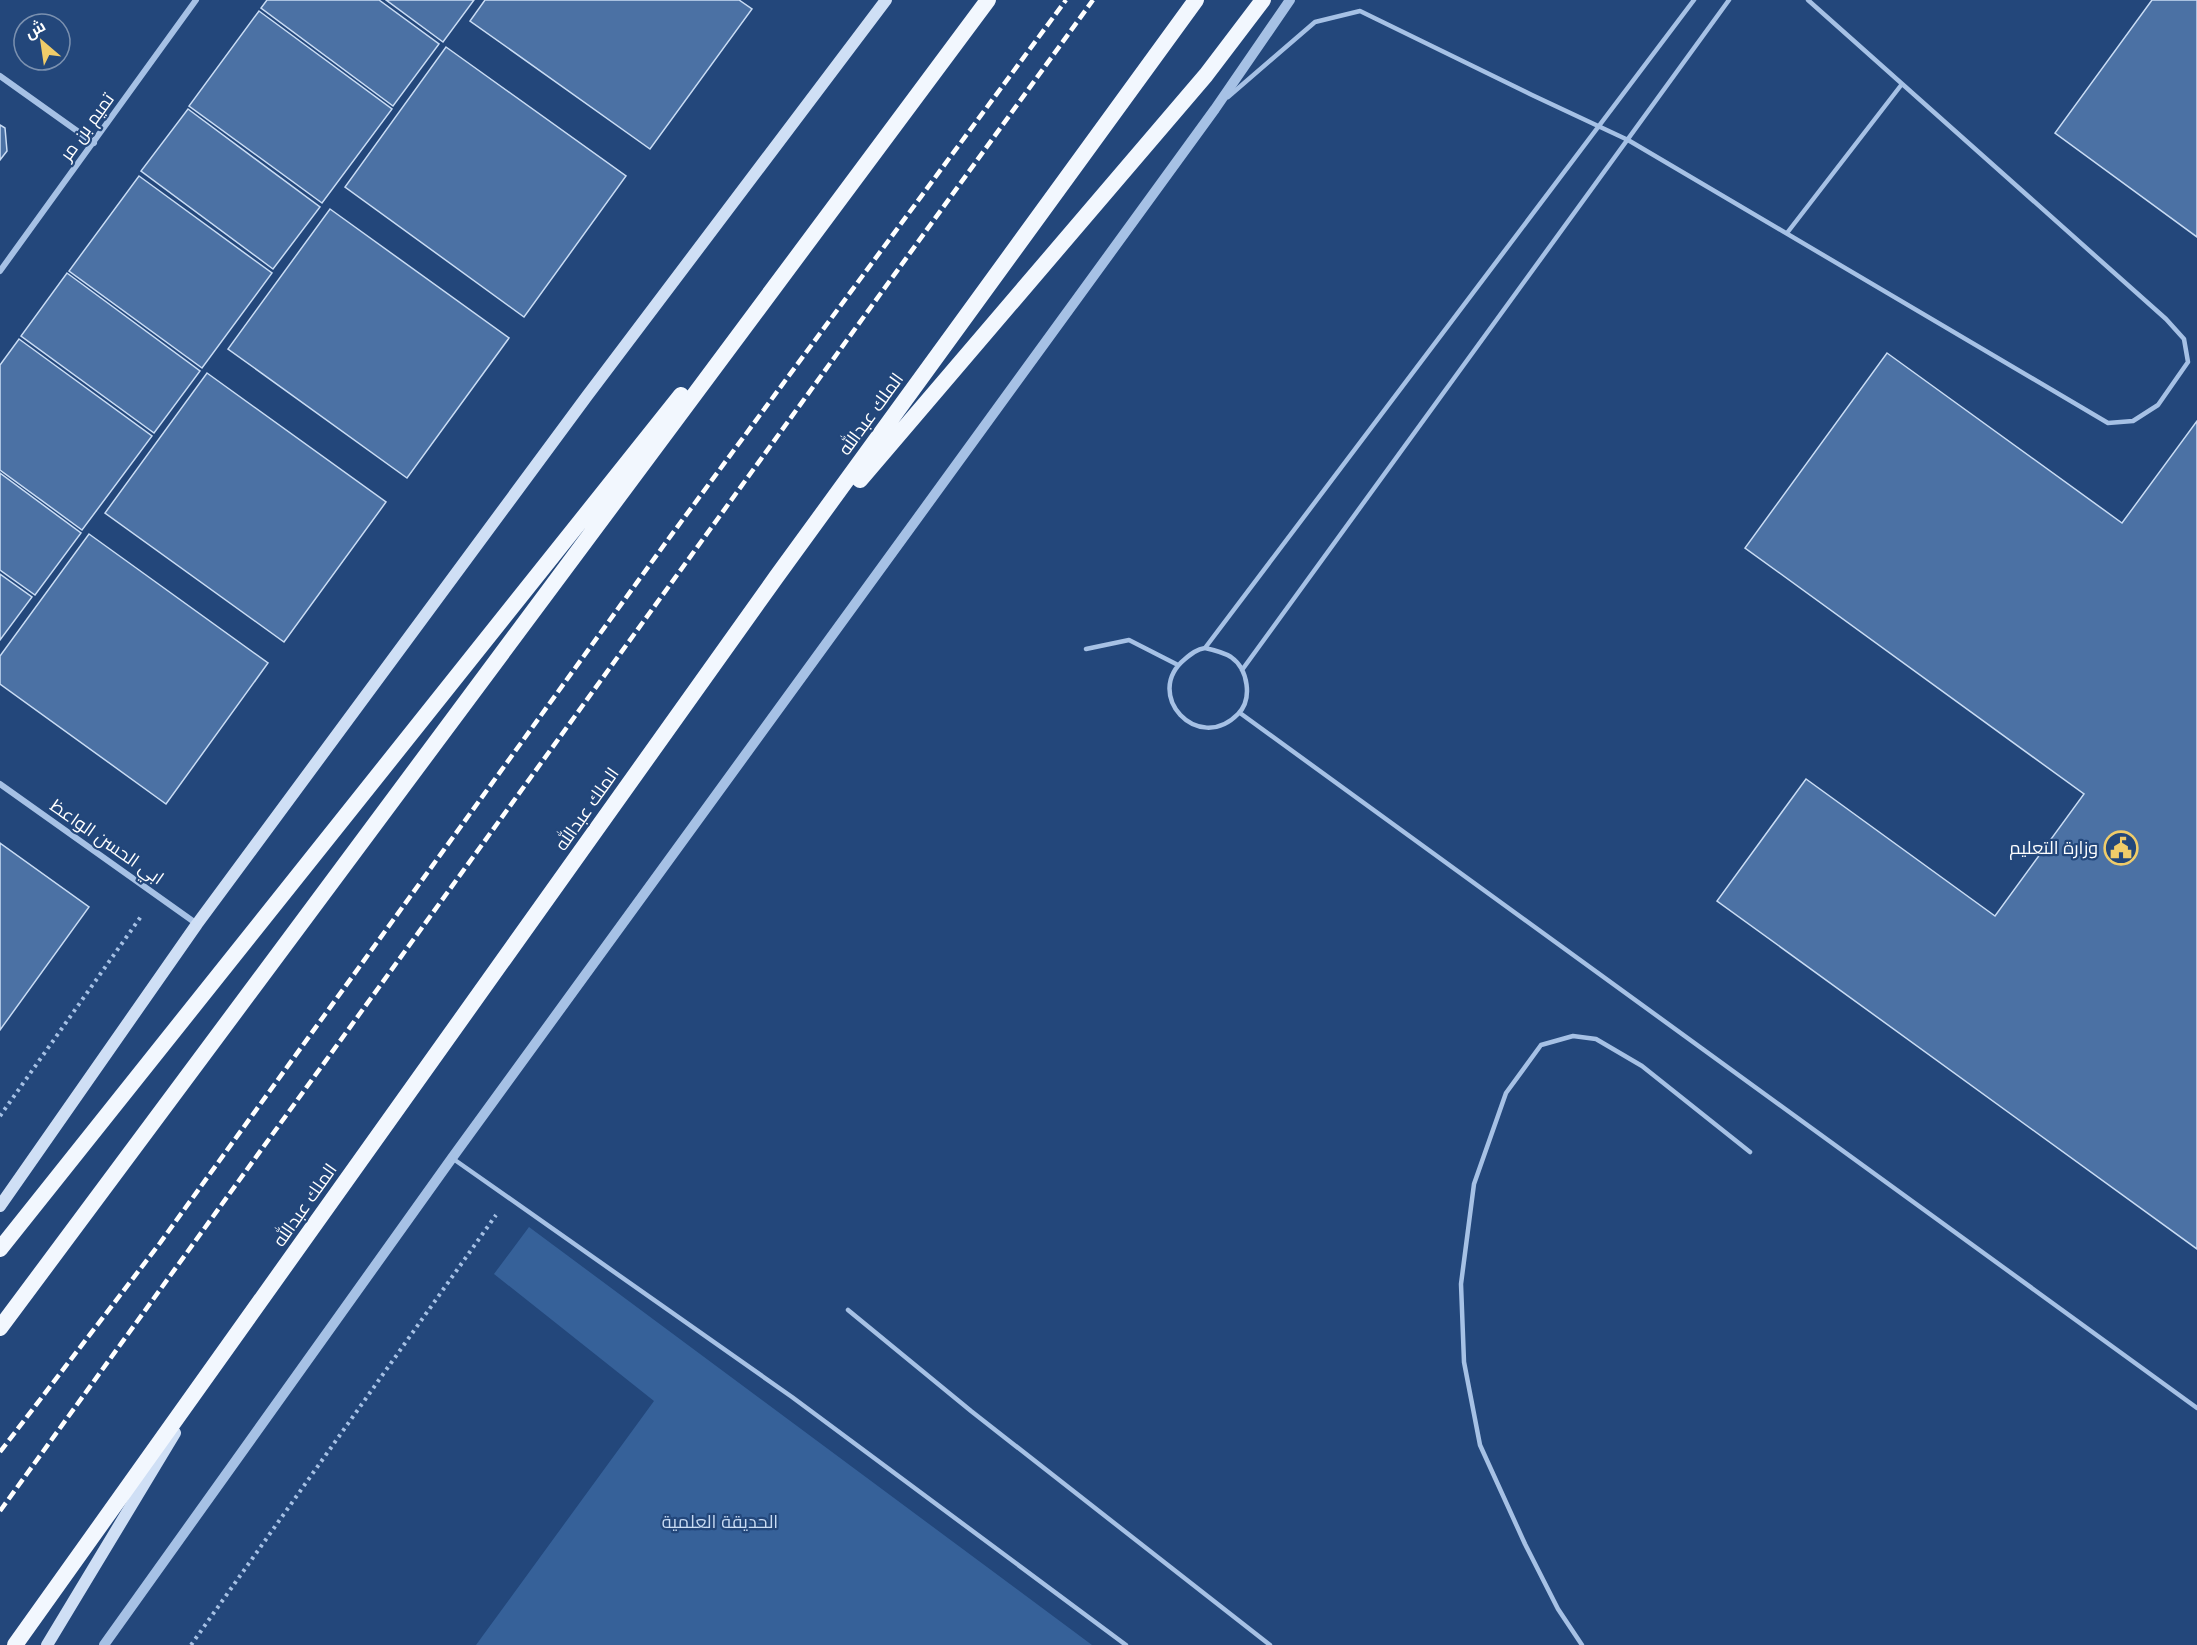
<svg xmlns="http://www.w3.org/2000/svg" width="2197" height="1645" viewBox="0 0 2197 1645" font-family="'DM Sans',Cairo,sans-serif">
<rect width="100%" height="100%" fill="#23477b"/>
<path fill="#366199" d="M 529,1227 L 1092,1645 L 476,1645 L 654,1401 L 494,1274 Z"/>
<path fill="#4b71a4" stroke="#c9dcf4" stroke-width="1.5" d="M 267,0 L 379,0 L 439,44 L 393,106 L 261,8 Z
M 386,0 L 474,0 L 443,42 Z
M 485,0 L 739,0 L 752,9 L 650,149 L 470,21 Z
M 2152,0 L 2197,0 L 2197,237 L 2055,133 Z
M 259,11 L 392,109 L 322,203 L 189,106 Z
M 446,47 L 626,176 L 524,317 L 345,187 Z
M 188,109 L 320,207 L 273,269 L 141,171 Z
M 0,125 L 5,128 L 7,151 L 0,160 Z
M 139,176 L 272,273 L 202,368 L 69,271 Z
M 330,209 L 509,338 L 407,478 L 228,349 Z
M 67,273 L 200,371 L 154,433 L 21,336 Z
M 19,339 L 152,436 L 82,530 L 0,470 L 0,365 Z
M 1887,353 L 2122,523 L 2197,421 L 2197,1249 L 1717,901 L 1806,779 L 1995,916 L 2084,794 L 1745,548 Z
M 207,373 L 386,502 L 284,642 L 105,513 Z
M 0,473 L 81,533 L 35,595 L 0,570 Z
M 89,534 L 268,663 L 166,804 L 0,684 L 0,656 Z
M 0,574 L 32,597 L 0,640 Z
M 0,843 L 89,907 L 0,1030 Z"/>
<g fill="none" stroke-linecap="round" stroke-linejoin="round">
<path stroke="#a6c1e5" stroke-width="4" stroke-dasharray="3 4.5" stroke-linecap="butt" d="M 0,1116 L 142,915
M 191,1645 L 496,1215"/>
<path stroke="#a6c1e5" stroke-width="4.5" d="M 1228,97 L 1315,22 L 1360,11 L 1532,95 L 1628,140 L 2108,423 L 2133,421 L 2158,405 L 2188,362 L 2184,339 L 2166,319 L 1808,0
M 1787,233 L 1902,84
M 1205,648 L 1694,0
M 1205,648 C 1214,650 1223,652 1231,657 C 1248,669 1253,699 1238,714 C 1198,755 1142,694 1185,659 C 1191,654 1197,649 1205,648 Z
M 1086,649 L 1129,640 L 1178,665
M 1242,670 L 1729,0
M 1240,713 L 2197,1408
M 452,1158 L 792,1397 L 1126,1645
M 848,1310 L 971,1411 L 1270,1645
M 1582,1645 L 1558,1609 L 1525,1544 L 1480,1445 L 1464,1362 L 1461,1284 L 1474,1184 L 1506,1093 L 1541,1045 L 1573,1036 L 1596,1039 L 1642,1066 L 1750,1152"/>
<path stroke="#a6c1e5" stroke-width="6" d="M 0,76 L 94,143
M 0,271 L 196,0
M 0,784 L 197,924"/>
<path stroke="#a6c1e5" stroke-width="10" d="M 104,1645 L 452,1158 L 1215,109 L 1290,0"/>
<path stroke="#cfdff5" stroke-width="12" d="M 0,1206 L 197,924 L 587,396 L 886,0
M 47,1645 L 175,1433"/>
<path stroke="#f2f7fe" stroke-width="16" d="M 860,480 L 1206,75 L 1263,0
M 0,1249 L 681,395
M 0,1328 L 988,0
M 15,1645 L 777,576 L 1196,0"/>
<path stroke="#fff" stroke-width="4.5" stroke-dasharray="10 4.5" stroke-linecap="butt" d="M 0,1452 L 160,1243 L 664,545 L 1066,0
M 0,1511 L 1093,0"/>
</g>
<defs>
<g id="civic-ring" transform="scale(1.725)"><circle r="9.5" fill="#23477b" stroke="#f0cc69" stroke-width="1.5"/><path d="M-.6-6.5H3V-4.5H.6V-3L4-1V1h2V6H-6V1h2V-1L-.6-3ZM-1.2 2.5V6h2.4V2.5Z" fill="#f0cc69"/></g>
</defs>
<g fill-rule="evenodd">
<use href="#civic-ring" x="2121" y="848"/>
</g>
<g text-anchor="middle" dominant-baseline="central" stroke-width="4.5" stroke-linejoin="round" paint-order="stroke">
<g font-size="18" fill="#fff" stroke="#23477b">
<text transform="translate(87 127) rotate(-54)">تميم بن مر</text>
<text transform="translate(871 414) rotate(-54)">الملك عبدالله</text>
<text transform="translate(587 809) rotate(-55)">الملك عبدالله</text>
<text transform="translate(107 842) rotate(35)">ابي الحسن الواعظ</text>
<text transform="translate(305 1205) rotate(-55)">الملك عبدالله</text>
</g>
<g font-size="18" fill="#fff" stroke="#23477b" text-anchor="end">
<text x="2098" y="848">وزارة التعليم</text>
</g>
<g font-size="18" fill="#c9dcf4" stroke="#23477b">
<text x="720" y="1522">الحديقة العلمية</text>
</g>
</g>
<g transform="translate(42 42) rotate(331)"><circle r="28" fill="#23477b" stroke="#7b91b0" stroke-width="1.5"/>
<path d="M0-4.5L10 22L0 15L-10 22Z" fill="#f0cc69"/>
<text y="-9" font-size="16" font-weight="bold" text-anchor="middle" fill="#ffffff">ش</text>
</g>
</svg>
